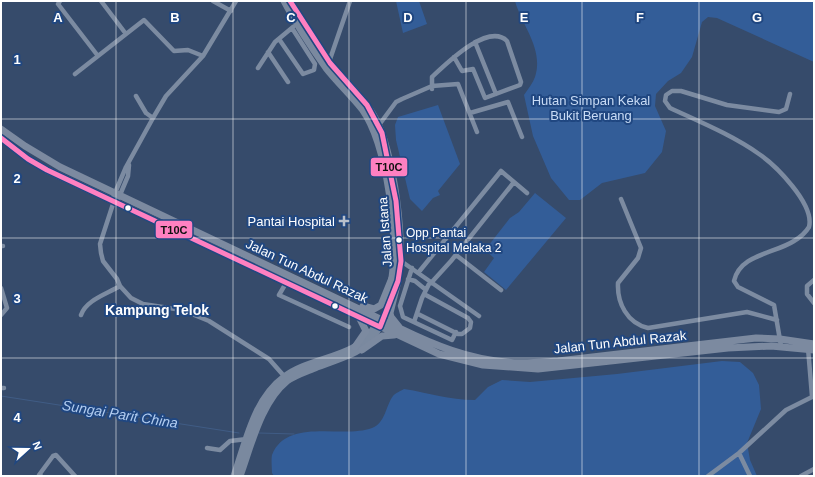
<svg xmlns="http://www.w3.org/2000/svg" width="815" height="477" viewBox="0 0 815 477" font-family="Arial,sans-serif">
<rect width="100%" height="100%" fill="#364b6b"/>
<path fill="#335d98" d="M 396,1 L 419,1 L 427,24 L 403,33 Z
M 515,1 L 814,1 L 814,62 L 717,18 L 708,17 L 702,22 L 692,57 L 681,73 L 668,81 L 656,94 L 655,106 L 666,131 L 662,152 L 645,173 L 602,183 L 580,200 L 569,200 L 551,178 L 533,136 L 524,95 C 528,89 533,83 535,77 C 544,49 522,26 515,1 Z
M 438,105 L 460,164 L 438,191 L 440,195 L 433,198 L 422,211 L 410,199 L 396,140 L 395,125 L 398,117 Z
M 535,193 L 566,218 L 506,290 L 484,272 L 494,258 L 485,250 L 510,218 L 519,212 Z
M 722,361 L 740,362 L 753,373 L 759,385 L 761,409 L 747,443 L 750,460 L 757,476 L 274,476 L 272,473 C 272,468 271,460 272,455 C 287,417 343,439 372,428 C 385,424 386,405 393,396 C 395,393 401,391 404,389 C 430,393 448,400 475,400 L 488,387 L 502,380 L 530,382 L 617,374 Z"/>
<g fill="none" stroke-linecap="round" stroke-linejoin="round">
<path stroke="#405c85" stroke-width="1" d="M 1,396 L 239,433
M 259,433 L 294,434"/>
<path stroke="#7c8ba1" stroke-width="4.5" d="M 60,1 L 58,4 L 98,56
M 101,1 L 126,34
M 213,1 L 231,11
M 236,1 L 203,56 L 166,96 L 153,118 L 126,167 L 112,200 L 113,204 L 100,244 L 101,253 L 103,261 L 117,279 L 120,286 L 131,298 L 143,304 L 182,310 L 209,321 L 269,359 L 284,376
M 279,39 L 303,74 L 314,70 L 315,64 L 292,28
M 475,42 L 496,94
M 268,52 L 288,82
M 328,65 L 350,1
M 258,68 L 275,42 L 293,27
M 75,74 L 144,20 L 174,51 L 188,50 L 203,56
M 432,89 L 432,77 C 446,64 488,22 507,41 L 521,82 L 520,85 L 485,98 L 473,69 L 462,71 L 454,57
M 136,96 L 146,113 L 153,118
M 470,113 L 508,102 L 522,137
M 379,125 L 396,102 L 402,99 L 432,86 L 458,84 L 477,132
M 621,199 L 641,248 L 638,258 L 618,283 C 617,303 627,323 648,328 L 747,312 L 777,320
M 114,203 L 117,202 L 128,176 L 129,165
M 1,246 L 3,246
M 456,255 L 501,290
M 401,261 L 479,316
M 412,268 L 400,306 L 403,317 L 452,340 L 456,332
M 418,273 L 501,171 L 527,193
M 408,279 L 415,281 L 426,290
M 814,280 L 807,286 L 807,294 L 814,303
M 286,283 L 279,295 L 349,327
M 431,283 L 451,261 L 514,182
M 1,288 L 7,308 L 1,315
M 418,314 L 458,334 L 462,334 L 470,328 L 471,322 L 468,318 L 424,294
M 81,315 C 86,300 107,294 120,286
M 414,322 L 422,298 L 430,282
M 781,346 L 774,305 L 738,287 L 734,281 C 740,254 774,254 794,241 C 799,238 806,232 809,227 C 815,204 775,165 759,154 C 732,135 700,122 670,108 L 665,101 L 666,95 L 672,91 L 681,91 L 727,105 L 779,112 L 786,109 L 790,94
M 808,348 L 812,396
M 1,388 L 4,388
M 207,448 L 220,450 L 230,441 L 247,439
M 739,453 L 750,476
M 41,476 L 39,475 L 53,456 L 56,455 L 75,476
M 708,476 L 739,453 L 786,410 L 814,396
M 801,476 L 814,469"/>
<path stroke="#7a899f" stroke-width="7" d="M 284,1 C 296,24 311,47 326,68 C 337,82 351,95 362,109 C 387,144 400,240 391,283
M 290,1 C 301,23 316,47 331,65 C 346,82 363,97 374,116 C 393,146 408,253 396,286
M 234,476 C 246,442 254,399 284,377 C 311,356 357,359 374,328
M 240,476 C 251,446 261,402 287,381 C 295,375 308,371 317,367 C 366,349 372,350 391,299"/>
<path stroke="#7c8aa0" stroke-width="7" d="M 1,129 L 25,146 L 60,167 L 401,329 C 434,345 468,359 506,362 C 523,364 541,362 558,361 L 756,338 L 780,339 L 814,344
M 1,138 L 28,159 L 47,170 L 439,354 L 483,365 L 538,369 L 728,348 L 771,346 L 814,350
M 398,281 L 390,313 L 391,317 L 399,327
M 363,306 L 374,309 L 381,305 L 392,278
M 355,347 L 366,331 L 359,317
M 362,350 L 382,336 L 394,335"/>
<g stroke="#204781" stroke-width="8">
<path id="bus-1" d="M 1,138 L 28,159 L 47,170 L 380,327 L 398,281 L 401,261 L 396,201 L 382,133 L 367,105 L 330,63 L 290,1"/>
</g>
<use href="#bus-1" stroke="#ff80c1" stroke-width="5"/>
</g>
<path fill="none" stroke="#fff" stroke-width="1" stroke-opacity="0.55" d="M 116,1 L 116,476M 233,1 L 233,476M 349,1 L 349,476M 466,1 L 466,476M 582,1 L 582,476M 699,1 L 699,476M 1,119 L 814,119M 1,238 L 814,238M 1,358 L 814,358"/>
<g fill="#fff" stroke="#204781" stroke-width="1.5">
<circle cx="128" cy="208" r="3.5"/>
<circle cx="399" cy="240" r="3.5"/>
<circle cx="335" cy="306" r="3.5"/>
</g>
<path fill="#b9c0cb" stroke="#204781" stroke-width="1.5" d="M342 215h4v4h4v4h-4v4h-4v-4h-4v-4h4z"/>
<g text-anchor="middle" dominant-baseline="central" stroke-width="4" stroke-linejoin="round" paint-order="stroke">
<g font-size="12" fill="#fff" stroke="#204781" text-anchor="start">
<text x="406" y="233">Opp Pantai<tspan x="406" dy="15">Hospital Melaka 2</tspan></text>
</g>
<g font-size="13" fill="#c9dcf6" stroke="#204781">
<text x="591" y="100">Hutan Simpan Kekal<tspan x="591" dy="15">Bukit Beruang</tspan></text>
</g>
<g font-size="13" fill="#fff" stroke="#204781" text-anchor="end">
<text x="335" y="221">Pantai Hospital</text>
</g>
<g font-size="13" fill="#fff" stroke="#204781">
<text transform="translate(385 232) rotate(-94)">Jalan Istana</text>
<text transform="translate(307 271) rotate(25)">Jalan Tun Abdul Razak</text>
<text transform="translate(620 342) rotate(-6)">Jalan Tun Abdul Razak</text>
</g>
<g font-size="14" font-weight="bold" fill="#fff" stroke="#204781">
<text x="157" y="310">Kampung Telok</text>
</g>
<g font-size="14" font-style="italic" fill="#b1ccf0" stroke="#204781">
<text transform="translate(120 414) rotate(9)">Sungai Parit China</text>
</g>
</g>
<g font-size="13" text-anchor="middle" font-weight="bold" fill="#fff" stroke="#204781" stroke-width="4" stroke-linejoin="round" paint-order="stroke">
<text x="58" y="22">A</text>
<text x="175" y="22">B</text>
<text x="291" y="22">C</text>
<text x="408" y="22">D</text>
<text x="524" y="22">E</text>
<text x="640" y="22">F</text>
<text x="757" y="22">G</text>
<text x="17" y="64">1</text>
<text x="17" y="183">2</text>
<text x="17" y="303">3</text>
<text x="17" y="422">4</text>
</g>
<g stroke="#204781" stroke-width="1.5">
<rect x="370" y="157" width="38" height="20" rx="4" fill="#ff80c1"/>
<rect x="155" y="220" width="38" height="19" rx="4" fill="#ff80c1"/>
</g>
<g font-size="11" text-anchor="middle" font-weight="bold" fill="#111">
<text x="389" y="171">T10C</text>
<text x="174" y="234">T10C</text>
</g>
<rect width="815" height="477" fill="none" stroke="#ffffff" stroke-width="4"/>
<g transform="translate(28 449) rotate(69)" stroke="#204781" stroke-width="3" paint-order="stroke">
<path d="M0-3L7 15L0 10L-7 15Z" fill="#ffffff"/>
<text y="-6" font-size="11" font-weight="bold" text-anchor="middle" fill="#ffffff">N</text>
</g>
</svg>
